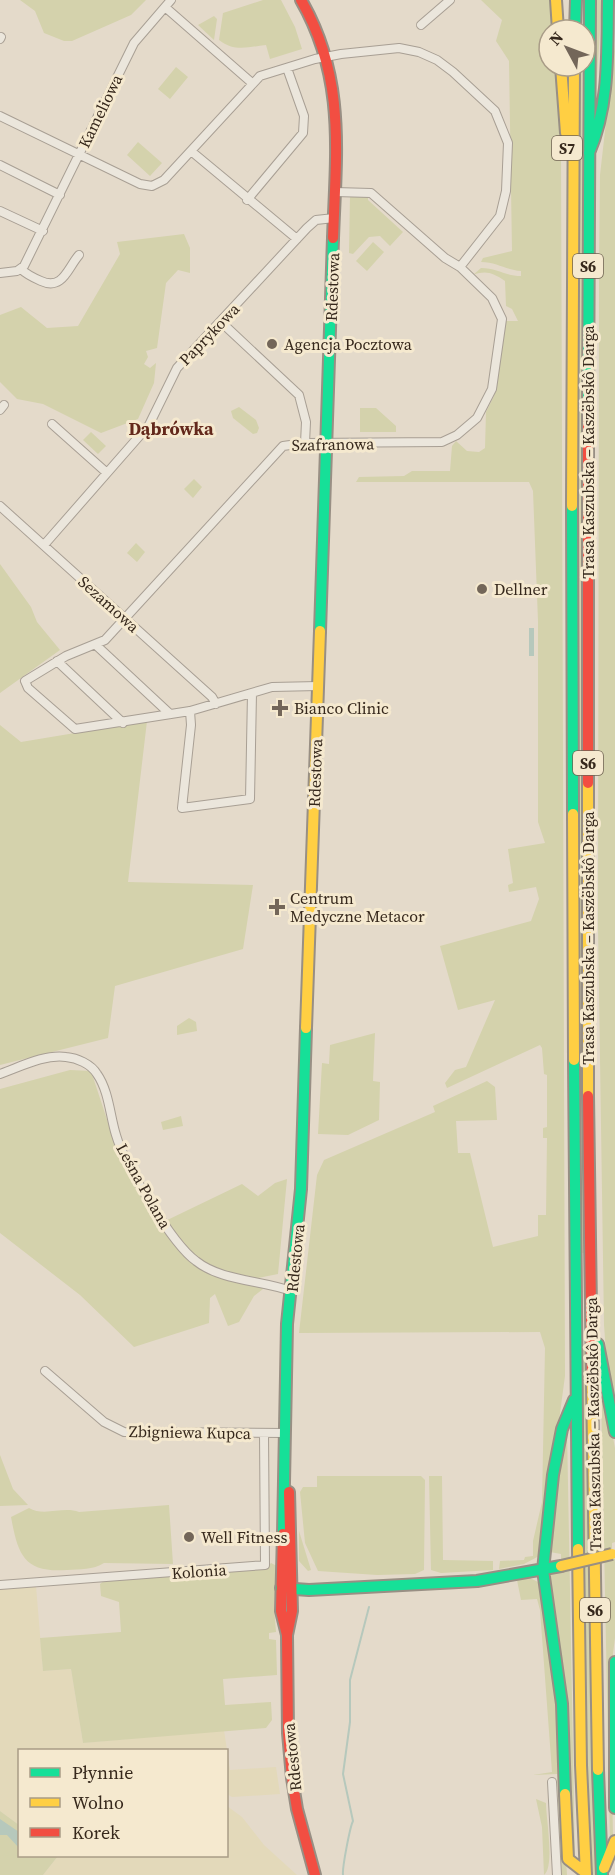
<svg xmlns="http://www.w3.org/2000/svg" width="615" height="1875" viewBox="0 0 615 1875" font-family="'Source Serif 4',serif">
<rect width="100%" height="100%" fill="#e4daca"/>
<path fill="#e3d9ba" d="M 36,1586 L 43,1671 L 71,1669 L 83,1743 L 224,1730 L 230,1770 L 276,1767 L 280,1794 L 232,1797 L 227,1794 L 226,1750 L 20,1750 L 19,1825 L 0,1811 L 0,1589 Z
M 227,1806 L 242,1817 L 264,1845 L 297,1875 L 43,1875 L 58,1856 L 226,1856 Z"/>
<path fill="#d4d2ac" d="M 20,0 L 146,0 L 131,15 L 72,41 L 64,41 L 44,33 L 35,11 Z
M 263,0 L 281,0 L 295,27 L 302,49 L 270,59 L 266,45 C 248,47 234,52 219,40 L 223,13 Z
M 481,0 L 552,0 L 554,30 L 549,30 L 549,66 L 556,66 L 561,144 L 565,1376 L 541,1555 L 524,1564 L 499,1569 L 500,1561 L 524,1560 L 525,1557 L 533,1556 L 533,1541 L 542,1502 L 545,1348 L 540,1332 L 299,1333 L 317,1175 L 324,1160 L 435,1112 L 433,1106 L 487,1081 L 495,1087 L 497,1120 L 456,1121 L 458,1153 L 470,1153 L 493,1247 L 538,1236 L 538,1215 L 546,1215 L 547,1138 L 543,1138 L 543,1128 L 547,1127 L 547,1075 L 544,1074 L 542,1048 L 540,1045 L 447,1088 L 445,1083 L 455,1070 L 466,1067 L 495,1000 L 458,1010 L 440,946 L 531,921 L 539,899 L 536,887 L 509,892 L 508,885 L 513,883 L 508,849 L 545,843 L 538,822 L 538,621 L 533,491 L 529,482 L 356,482 L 359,477 L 404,476 L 412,471 L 450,471 L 452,446 L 456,441 L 467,451 L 479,452 L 485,448 L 486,412 L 494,396 L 506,321 L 518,321 L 512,309 L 506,306 L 505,281 C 493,273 486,270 473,275 L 481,268 C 497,268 505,276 521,276 L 521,271 C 505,270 497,262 481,262 L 483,258 L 512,251 L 509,61 L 496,41 L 502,20 Z
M 596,0 L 602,0 L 594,124 Z
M 214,16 L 217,19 L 214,40 L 198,25 Z
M 615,43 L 615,1413 L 607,1366 L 604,1325 L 598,925 L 599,290 L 599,277 L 602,277 L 602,270 L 599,269 L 600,175 Z
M 578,66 L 582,66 L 585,1253 L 580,1253 Z
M 176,67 L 188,77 L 170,99 L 158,89 Z
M 138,142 L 162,163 L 150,176 L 127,155 Z
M 368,195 L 368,200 L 403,232 L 390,246 L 380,236 L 369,237 L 353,254 L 349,253 L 350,196 Z
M 184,234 L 190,248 L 190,273 L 178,270 L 166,283 L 157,348 L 146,351 L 148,357 L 144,364 L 150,368 L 156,363 L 154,383 L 138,419 L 101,433 L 43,404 L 17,399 L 0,382 L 0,315 L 21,307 L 47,328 L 78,326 L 120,254 L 117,242 Z
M 373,242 L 384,252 L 367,271 L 356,261 Z
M 239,407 L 256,420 L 259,428 L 257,433 L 253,434 L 233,418 L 231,411 Z
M 360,408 L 376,408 L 396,426 L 396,432 L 360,432 Z
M 91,432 L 106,446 L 98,454 L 83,440 Z
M 194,479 L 202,487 L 193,498 L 184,489 Z
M 136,543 L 145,552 L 137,562 L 127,553 Z
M 0,564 L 31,607 L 37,622 L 60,650 L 0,693 Z
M 147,721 L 128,882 L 253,885 L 243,949 L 115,986 L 108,1038 L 0,1065 L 0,725 L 21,742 Z
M 189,1018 L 196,1022 L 197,1031 L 177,1035 L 177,1026 Z
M 375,1033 L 373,1081 L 380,1082 L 379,1120 L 348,1135 L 318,1134 L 322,1063 L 329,1064 L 330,1045 Z
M 70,1070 L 91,1071 L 120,1159 L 159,1224 L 242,1184 L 258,1196 L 275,1183 L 287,1179 L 278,1274 L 258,1278 L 263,1289 L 254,1296 L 239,1322 L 228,1326 L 215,1294 L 210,1298 L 209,1323 L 134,1347 L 80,1295 L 0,1233 L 0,1089 Z
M 181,1116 L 183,1126 L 163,1130 L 161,1122 Z
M 581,1348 L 586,1348 L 591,1728 L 596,1875 L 592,1875 L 588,1806 Z
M 604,1390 L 615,1448 L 615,1542 L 612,1543 L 612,1559 L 615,1559 L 615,1638 L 610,1676 L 613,1836 L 610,1845 L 601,1391 Z
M 567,1430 L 575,1858 L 571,1855 L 550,1574 L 561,1570 L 561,1554 L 550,1552 L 552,1517 Z
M 0,1455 L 13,1489 L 28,1505 L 0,1506 Z
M 317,1476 L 421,1476 L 425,1480 L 424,1570 L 415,1574 L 377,1575 L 318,1571 L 305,1543 L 300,1492 L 303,1487 L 317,1487 Z
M 429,1476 L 442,1476 L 443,1560 L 493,1561 L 493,1570 L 441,1573 L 431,1570 Z
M 169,1505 L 173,1564 L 104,1563 C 93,1570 80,1569 67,1570 C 24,1573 18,1555 11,1517 L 29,1508 C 44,1517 63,1506 79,1512 Z
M 299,1531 L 311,1570 L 308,1571 L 299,1561 Z
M 271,1563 L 277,1566 L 274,1607 L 276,1632 L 269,1633 L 269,1639 L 276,1640 L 277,1675 L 223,1679 L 225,1705 L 271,1702 L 272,1720 L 266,1728 L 83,1743 L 71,1669 L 43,1671 L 40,1638 L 121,1632 L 119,1602 L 101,1596 L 100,1584 L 104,1581 L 265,1569 Z
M 530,1578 L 540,1583 L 553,1656 L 567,1875 L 561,1875 L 557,1774 L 533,1775 L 552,1772 L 540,1610 L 537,1599 L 521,1600 L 517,1580 Z
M 536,1799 L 546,1803 C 546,1818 555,1867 544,1875 L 542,1827 Z
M 0,1811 L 19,1825 L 20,1856 L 58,1856 L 43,1875 L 0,1875 Z"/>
<path fill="#b6c8bc" d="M 529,628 L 534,628 L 534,656 L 529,656 Z
M 0,1819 L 19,1832 L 19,1848 L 7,1835 L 0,1835 Z"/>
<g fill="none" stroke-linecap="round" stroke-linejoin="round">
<path stroke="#b6c8bc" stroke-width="2" d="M 343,1875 C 342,1868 350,1827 353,1821 L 343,1774 L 350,1722 L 350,1680 L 369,1607"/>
<g stroke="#a89f94" stroke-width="10">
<path id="street" d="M 165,7 L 252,83
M 421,25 L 450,0
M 0,39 L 1,37
M 0,116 L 140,184 L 152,186 L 164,180 L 260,76 L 315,59 L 341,54 L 399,48 L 419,52 L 437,60 L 453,72 L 495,111 L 508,143 L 506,191 L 500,216 L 460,267
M 191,151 L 297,239
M 0,165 L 60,195
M 247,200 L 303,133 L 304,116 L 287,68
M 0,211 L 43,231
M 21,269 C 27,275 34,278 41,281 C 63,291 68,267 79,255
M 0,273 L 17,271 L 24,266 L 134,43 L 171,0
M 221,322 L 299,395 L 306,422 L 305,443
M 0,410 L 4,405
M 52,424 L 107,473
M 0,506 L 212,697 L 216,704
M 44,545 L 149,425 L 177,368 L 307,228 L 316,220 L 334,218
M 97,646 L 170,714
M 57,661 L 123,723
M 318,686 L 272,687 L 190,711 L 75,729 L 28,688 L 25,681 L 66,656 L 105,640 L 283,446 L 305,443 L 442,442 L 457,435 L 477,418 L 492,389 L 502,319 L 492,298 L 460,267 L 445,258 L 371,193 L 335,192
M 190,711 L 191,725 L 182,808 L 250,799 L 252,693
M 0,1074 C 20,1067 44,1054 66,1057 C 77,1058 91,1064 97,1074 C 109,1091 110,1116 116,1135 C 124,1163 172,1244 196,1261 C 221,1281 261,1280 291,1291
M 45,1371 L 104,1422 L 124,1432 L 285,1433
M 0,1585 L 265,1565 L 264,1433
M 552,1782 L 557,1875"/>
</g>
<g stroke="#988f84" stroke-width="14">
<path id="fast" d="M 575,30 L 576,0
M 589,153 C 610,104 607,52 608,0
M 588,411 L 590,0
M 572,506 L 573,814
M 320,631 L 333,238
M 574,1060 L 578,1549
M 598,1344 L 615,1432
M 283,1534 L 287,1324 L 301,1189 L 306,1028
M 281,1588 L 309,1590 L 477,1581 L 561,1566
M 615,1662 L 615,1808
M 598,1770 L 602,1875
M 565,1794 L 562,1704 L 543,1570 L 553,1475 L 562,1429 L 574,1400"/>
</g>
<g stroke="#988f84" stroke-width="14">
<path id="slow" d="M 556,0 L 558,30
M 561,66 L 566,133
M 572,506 L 574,66
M 588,783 L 588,1096
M 573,814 L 574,1060
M 306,1028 L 320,631
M 592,1381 L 598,1770
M 578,1549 L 581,1765 L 586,1875
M 565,1794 L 568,1859 L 586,1873
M 604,1868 L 615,1841"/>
</g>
<g stroke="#988f84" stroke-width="14">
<path id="jam" d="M 301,0 C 346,78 336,152 333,238
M 588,411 L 588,783
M 588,1096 L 592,1381
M 283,1534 L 281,1611 L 287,1635 L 288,1733 L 292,1778 L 297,1809 L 315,1875
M 287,1635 L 292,1611 L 289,1492"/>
</g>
<use href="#street" stroke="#ebe6dc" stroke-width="8"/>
<use href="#fast" stroke="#16e098" stroke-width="10"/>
<use href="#slow" stroke="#ffcf43" stroke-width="10"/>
<use href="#jam" stroke="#f24e42" stroke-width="10"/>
<g stroke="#988f84" stroke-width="14" stroke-linecap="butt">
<path id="slow-bridge" d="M 561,1566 L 612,1554"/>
</g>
<use href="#slow-bridge" stroke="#ffcf43" stroke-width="10"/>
</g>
<g fill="#736659" stroke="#f5e9cf" stroke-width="2">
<circle cx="272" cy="344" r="6"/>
<circle cx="482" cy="589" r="6"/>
<path d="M277 699h6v6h6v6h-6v6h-6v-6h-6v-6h6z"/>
<path d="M274 898h6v6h6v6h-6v6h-6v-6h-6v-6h6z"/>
<circle cx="189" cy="1537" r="6"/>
</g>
<g text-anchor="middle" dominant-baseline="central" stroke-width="6" stroke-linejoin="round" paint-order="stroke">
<g fill="#f5e9cf" stroke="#6f6252" stroke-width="1.5">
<rect x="552" y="136" width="30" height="24" rx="4.5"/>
<rect x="573" y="254" width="30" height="24" rx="4.5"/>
<rect x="573" y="751" width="30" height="24" rx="4.5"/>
<rect x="580" y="1598" width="30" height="24" rx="4.5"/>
</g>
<g font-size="15" font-weight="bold" fill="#36281c">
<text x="567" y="148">S7</text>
<text x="588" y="266">S6</text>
<text x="588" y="763">S6</text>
<text x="595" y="1610">S6</text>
</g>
<g font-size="16" fill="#36281c" stroke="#f5e9cf">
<text transform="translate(100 111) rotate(-64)">Kameliowa</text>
<text transform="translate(332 287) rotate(-88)">Rdestowa</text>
<text transform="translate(209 334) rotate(-46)">Paprykowa</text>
<text transform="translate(333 444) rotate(-1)">Szafranowa</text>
<text transform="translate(588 452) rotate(-90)">Trasa Kaszubska – Kaszëbskô Darga</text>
<text transform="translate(109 604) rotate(42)">Sezamowa</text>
<text transform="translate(315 773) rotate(-88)">Rdestowa</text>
<text transform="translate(588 938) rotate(-90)">Trasa Kaszubska – Kaszëbskô Darga</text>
<text transform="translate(144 1186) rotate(61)">Leśna Polana</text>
<text transform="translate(295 1258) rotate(-84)">Rdestowa</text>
<text transform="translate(593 1424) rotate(-91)">Trasa Kaszubska – Kaszëbskô Darga</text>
<text transform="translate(190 1432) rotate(1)">Zbigniewa Kupca</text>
<text transform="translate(199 1571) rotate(-4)">Kolonia</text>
<text transform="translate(292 1757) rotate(-96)">Rdestowa</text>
</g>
<g font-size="16" fill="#36281c" stroke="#f5e9cf" text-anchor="start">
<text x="284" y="344">Agencja Pocztowa</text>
<text x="494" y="589">Dellner</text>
<text x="294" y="708">Bianco Clinic</text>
<text x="290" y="898">Centrum<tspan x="290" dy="18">Medyczne Metacor</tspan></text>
<text x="201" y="1537">Well Fitness</text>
</g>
<g font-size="18" font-weight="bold" fill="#63281b" stroke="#f5e9cf">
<text x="171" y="428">Dąbrówka</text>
</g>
</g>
<rect x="18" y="1749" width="210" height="108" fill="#f5e9cf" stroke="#a99c87" stroke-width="1.5"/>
<rect x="30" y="1768" width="30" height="9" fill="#16e098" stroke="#a99c87" stroke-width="1.5"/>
<text x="72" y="1779" font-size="18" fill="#36281c">Płynnie</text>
<rect x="30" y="1798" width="30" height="9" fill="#ffcf43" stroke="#a99c87" stroke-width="1.5"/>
<text x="72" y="1809" font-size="18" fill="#36281c">Wolno</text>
<rect x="30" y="1828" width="30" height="9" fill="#f24e42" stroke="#a99c87" stroke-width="1.5"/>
<text x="72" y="1839" font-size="18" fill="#36281c">Korek</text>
<g transform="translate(567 48) rotate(311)"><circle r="28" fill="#f5e9cf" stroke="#a99c87" stroke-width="1.5"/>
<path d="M0-4.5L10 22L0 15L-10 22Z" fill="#736659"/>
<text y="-9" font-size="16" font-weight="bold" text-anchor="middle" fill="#36281c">N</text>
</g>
</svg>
